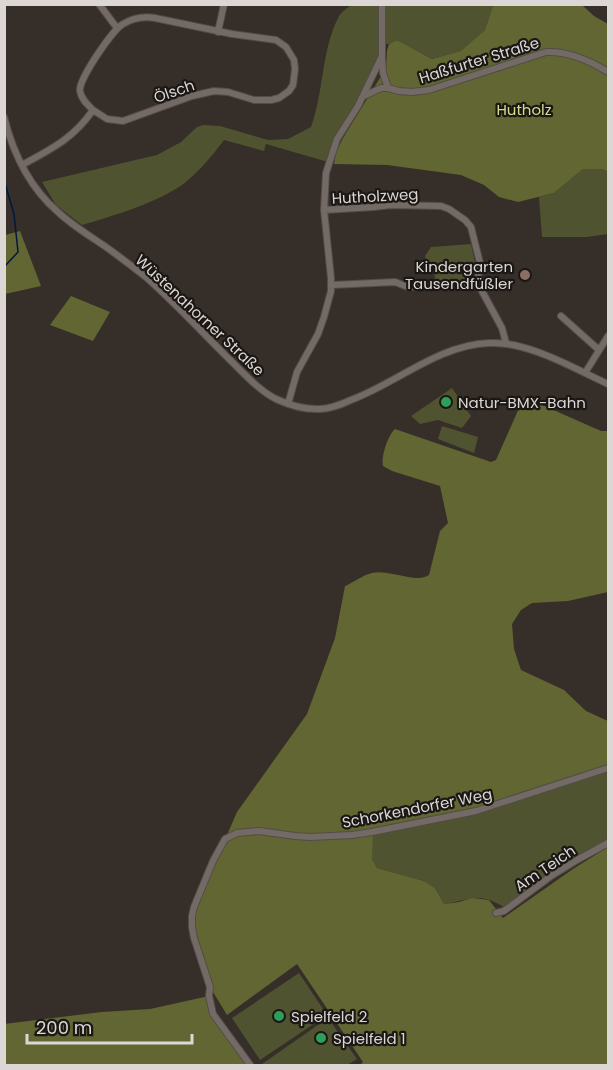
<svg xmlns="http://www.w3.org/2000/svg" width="613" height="1070" viewBox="0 0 613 1070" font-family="Poppins,sans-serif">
<rect width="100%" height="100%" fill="#362e29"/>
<path fill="#505330" d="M 351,5 L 493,5 L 485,30 L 462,51 L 432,59 L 397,40 L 389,44 L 383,44 L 382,56 L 328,162 L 266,144 L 264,151 L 224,140 C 213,155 200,170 186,182 C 160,202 113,216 82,225 L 56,205 L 42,182 L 157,155 L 181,142 L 197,127 L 203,125 L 220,126 L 268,140 L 288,139 L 311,127 C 324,92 321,52 338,18 C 341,12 347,8 351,5 Z
M 583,169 L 602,169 L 608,172 L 608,234 L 587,237 L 542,237 L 539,197 L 554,193 Z
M 471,244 L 476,267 L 471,279 L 435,281 L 434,267 L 426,262 L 425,256 L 431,247 Z
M 452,388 L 471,416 L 462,428 L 438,420 L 420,424 L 411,416 Z
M 442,426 L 478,437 L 474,453 L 438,439 Z
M 608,770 L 608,840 L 504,907 C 500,905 495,902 490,900 C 475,895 459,902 444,904 L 435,888 L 424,881 L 377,868 L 372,859 L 372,832 L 477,813 L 526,798 Z
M 299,973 L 327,1015 L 260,1060 L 232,1018 Z
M 328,1018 L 357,1059 L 347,1065 L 263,1065 L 262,1064 Z"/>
<path fill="#626632" d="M 493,5 L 582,5 L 594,16 L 608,24 L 608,172 L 602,169 L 583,169 L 554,193 L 518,202 L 499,197 L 484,185 L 461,175 L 387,165 L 334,164 L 336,152 L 343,138 L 386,68 L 387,51 L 389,44 L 397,40 L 432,59 L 461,51 L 485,30 Z
M 20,231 L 41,286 L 5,294 L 5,235 Z
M 71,296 L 110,312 L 93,341 L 50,325 Z
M 524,397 L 601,431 L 608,431 L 608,592 L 568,601 L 532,603 L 521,610 L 512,624 L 514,649 L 521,670 L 564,690 L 586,711 L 608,721 L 608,767 L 476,811 L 373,832 L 372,859 L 377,868 L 424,881 L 435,888 L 444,904 L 459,902 L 472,898 L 489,900 L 503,918 L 573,869 L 608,847 L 608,1065 L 360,1065 L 363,1062 L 297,964 L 227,1015 L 210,987 L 192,916 L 237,812 L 307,714 L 335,638 L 345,586 C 354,582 363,575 372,573 C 389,569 416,584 429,575 L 440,531 L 448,523 L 440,486 L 392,471 L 383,466 C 381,456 388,435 395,429 L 491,462 L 496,460 Z
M 209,996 L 210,1007 L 251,1065 L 5,1065 L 4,1024 L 102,1012 L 150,1009 Z"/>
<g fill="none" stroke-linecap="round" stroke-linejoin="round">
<path stroke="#00183b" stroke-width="1.5" d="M 4,180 L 14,214 L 18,252 L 4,267"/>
<g stroke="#524c48" stroke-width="8">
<path id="minor" d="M 99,4 L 117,28
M 218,32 L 224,4
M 382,59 L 383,73 L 388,88
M 364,96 L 381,88 L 388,88 L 399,91 L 412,92 L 429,90 L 546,52 C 569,51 589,60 608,72
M 4,117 C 13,153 30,188 58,212 C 73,226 90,236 106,247 C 120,257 133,267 147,278 C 175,303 201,331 228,358 C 243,372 258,390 276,399 C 289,405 302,409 316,409 C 328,410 340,405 351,400 C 397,383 438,345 489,343 C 528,341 573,368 608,384
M 22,165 C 51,149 73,139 93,110 L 107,119 L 123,121 L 192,96 L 214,91 L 228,92 L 254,100 L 271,100 L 279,98 L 289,91 L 293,85 L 295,69 L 294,60 L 286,47 L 276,40 L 232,34 L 155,18 C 144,16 133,18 123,24 C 113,29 78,80 80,91 C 81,99 88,105 93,110
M 324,210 L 374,207 L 390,205 L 441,206 L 449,209 L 465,220 L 471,227 L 480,263 L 480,268 L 477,282 L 502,328 L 506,343
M 332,285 L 395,282 L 408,287 L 477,282
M 561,316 L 599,350
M 585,373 L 608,336
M 288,404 L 297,372 L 318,334 L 324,317 L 331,291 L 331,278 L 324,210 L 326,173 L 337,139 L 358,106 L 382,56 L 382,4
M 496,913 L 504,911 L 551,876 L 577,860 L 608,843
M 251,1066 L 213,1014 L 209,996 L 210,987 L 194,938 L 192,927 L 192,916 L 194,907 L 213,861 L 225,839 L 237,833 L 259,831 L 295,836 L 310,837 L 352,835 L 372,832 L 476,811 L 608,768"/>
</g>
<use href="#minor" stroke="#746a65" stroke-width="6"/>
</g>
<circle fill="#8d6e63" stroke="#1a1714" stroke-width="2" cx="525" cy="275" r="6"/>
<g fill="#2e9e5b" stroke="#1a1714" stroke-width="2">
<circle cx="446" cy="402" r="6"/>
<circle cx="279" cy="1016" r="6"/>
<circle cx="321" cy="1038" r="6"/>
</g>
<g text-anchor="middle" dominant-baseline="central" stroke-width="4.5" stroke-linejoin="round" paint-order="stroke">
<g font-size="15" fill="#dcd7d4" stroke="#1a1714">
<text transform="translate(479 60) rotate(-17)">Haßfurter Straße</text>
<text transform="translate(174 91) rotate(-19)">Ölsch</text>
<text transform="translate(375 196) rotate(-3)">Hutholzweg</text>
<text transform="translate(200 315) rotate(43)">Wüstenahorner Straße</text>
<text transform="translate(417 808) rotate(-11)">Schorkendorfer Weg</text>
<text transform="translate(545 868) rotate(-34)">Am Teich</text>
</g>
<g font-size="15" fill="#d5dd8b" stroke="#1a1714">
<text x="524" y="109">Hutholz</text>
</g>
<g font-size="15" fill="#dcd7d4" stroke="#1a1714" text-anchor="start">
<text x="513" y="266" text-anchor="end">Kindergarten<tspan x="513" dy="17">Tausendfüßler</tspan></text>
<text x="458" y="402">Natur-BMX-Bahn</text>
<text x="291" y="1016">Spielfeld 2</text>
<text x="333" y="1038">Spielfeld 1</text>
</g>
</g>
<rect width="613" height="1070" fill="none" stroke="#dcd7d4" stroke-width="12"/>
<path d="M27 1034v9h165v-9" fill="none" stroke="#dcd7d4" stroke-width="3"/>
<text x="36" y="1034" font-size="18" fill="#dcd7d4" stroke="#1a1714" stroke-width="4.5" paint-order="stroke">200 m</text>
</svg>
